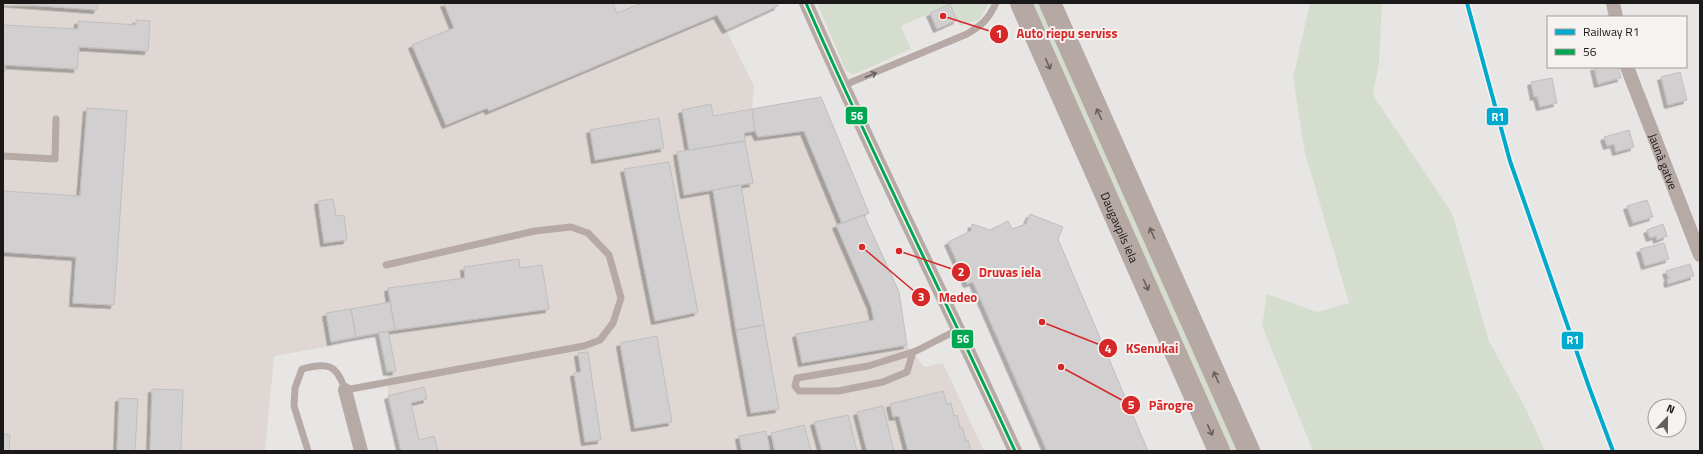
<svg xmlns="http://www.w3.org/2000/svg" width="1703" height="454" viewBox="0 0 1703 454" font-family="'Titillium Web',sans-serif">
<defs>
<filter id="shadow"><feDropShadow dx="-3.5" dy="3.5" stdDeviation="0" flood-color="#0004"/></filter>
</defs>
<rect width="100%" height="100%" fill="#e8e6e4"/>
<path fill="#ded7d3" d="M 3,3 L 777,3 L 778,6 L 726,30 L 754,86 L 752,109 L 821,97 L 869,213 L 864,215 L 899,292 L 907,345 L 924,367 L 943,363 L 984,451 L 401,451 L 388,396 L 387,372 L 379,333 L 331,342 L 331,346 L 274,356 L 265,451 L 3,451 Z"/>
<path fill="#d5dece" d="M 817,3 L 989,3 L 980,19 L 960,26 L 950,4 L 901,26 L 911,49 L 853,75 L 845,69 Z
M 1032,3 L 1040,3 L 1239,451 L 1230,451 Z
M 1310,3 L 1382,3 L 1379,63 L 1373,95 L 1452,213 L 1489,341 L 1528,413 L 1545,451 L 1313,451 L 1262,326 L 1267,294 L 1317,312 L 1349,303 L 1305,153 L 1293,78 Z"/>
<path fill="#d1cfcf" stroke="#c0bebe" filter="url(#shadow)" d="M 3,3 L 98,3 L 97,10 Z
M 444,3 L 613,3 L 617,13 L 642,3 L 777,3 L 778,6 L 726,30 L 717,15 L 489,111 L 487,108 L 446,125 L 412,45 L 454,28 Z
M 950,4 L 957,20 L 937,29 L 930,13 Z
M 136,20 L 150,21 L 148,51 L 79,47 L 77,69 L 5,65 L 5,72 L 3,72 L 3,25 L 78,29 L 78,21 L 136,25 Z
M 1594,67 L 1618,67 L 1621,78 L 1598,84 Z
M 1680,72 L 1687,100 L 1668,105 L 1661,77 Z
M 1552,78 L 1557,103 L 1540,107 L 1537,96 L 1534,97 L 1531,82 Z
M 821,97 L 869,213 L 842,223 L 804,131 L 758,137 L 755,131 L 752,109 Z
M 711,104 L 713,116 L 752,109 L 755,131 L 744,133 L 745,141 L 689,150 L 682,110 Z
M 87,108 L 127,111 L 114,305 L 73,303 L 76,257 L 3,252 L 3,191 L 80,196 Z
M 659,118 L 664,148 L 595,160 L 590,130 Z
M 1629,130 L 1634,147 L 1616,152 L 1614,144 L 1607,146 L 1604,137 Z
M 745,141 L 753,183 L 684,195 L 677,152 Z
M 669,162 L 698,312 L 655,321 L 624,169 Z
M 741,185 L 764,325 L 736,330 L 713,190 Z
M 333,199 L 336,216 L 344,215 L 347,240 L 324,243 L 318,201 Z
M 1647,200 L 1653,217 L 1633,223 L 1627,206 Z
M 1030,214 L 1063,227 L 1058,239 L 1148,451 L 1047,451 L 973,282 L 967,284 L 948,242 L 971,231 L 972,224 L 990,230 L 1008,221 L 1012,229 L 1026,224 Z
M 864,215 L 899,292 L 907,345 L 802,363 L 796,334 L 874,320 L 871,306 L 836,225 Z
M 1663,224 L 1667,236 L 1657,240 L 1656,236 L 1650,238 L 1647,230 Z
M 1664,243 L 1669,259 L 1645,266 L 1640,249 Z
M 519,259 L 520,268 L 542,265 L 549,309 L 395,330 L 388,288 L 465,278 L 464,267 Z
M 1690,264 L 1694,276 L 1668,284 L 1667,279 L 1669,279 L 1666,271 Z
M 390,302 L 395,330 L 356,337 L 351,309 Z
M 351,309 L 356,337 L 331,342 L 326,313 Z
M 764,325 L 779,409 L 751,413 L 736,330 Z
M 388,331 L 396,371 L 387,372 L 379,333 Z
M 657,336 L 672,422 L 635,428 L 620,343 Z
M 588,352 L 601,440 L 585,442 L 574,373 L 581,372 L 578,353 Z
M 424,387 L 427,399 L 411,403 L 419,440 L 434,436 L 438,451 L 401,451 L 388,396 Z
M 152,389 L 183,390 L 181,451 L 150,451 Z
M 943,391 L 947,404 L 951,403 L 954,416 L 957,415 L 960,428 L 962,427 L 966,441 L 968,440 L 971,451 L 908,451 L 899,416 L 893,417 L 890,404 Z
M 119,398 L 138,399 L 135,451 L 117,451 Z
M 883,406 L 894,451 L 867,451 L 857,412 Z
M 848,415 L 857,451 L 822,451 L 814,422 Z
M 804,425 L 811,451 L 775,451 L 771,433 Z
M 766,431 L 770,451 L 742,451 L 739,436 Z
M 3,434 L 10,435 L 9,451 L 3,451 Z"/>
<g fill="none" stroke-linecap="round" stroke-linejoin="round">
<path stroke="#b7aaa6" stroke-width="7" d="M 842,86 L 967,34 C 982,25 988,20 996,3
M 3,156 L 55,159 L 56,119
M 913,352 L 907,372 L 883,382 L 838,391 L 799,391 L 795,386 L 797,378 L 868,366 L 913,352 L 918,350 L 959,329
M 308,451 L 294,406 L 295,388 L 302,369 C 327,362 337,364 345,390 L 584,346 L 600,340 L 613,323 L 621,298 L 609,255 L 588,233 L 571,227 L 535,231 L 386,265"/>
<g stroke="#b7aaa6" stroke-width="14">
<path d="M 806,3 C 872,154 946,301 1015,451"/>
<path d="M 1613,3 L 1616,17"/>
<path id="s1" d="M 1627,67 L 1700,255"/>
<path d="M 345,390 L 361,451"/>
</g>
<g stroke="#b6a8a4" stroke-width="22">
<path id="s2" d="M 1021,3 L 1219,451"/>
<path d="M 1050,3 L 1249,451"/>
</g>
<g stroke="#f6f2f0" stroke-width="6">
<path id="bus-1" d="M 806,3 C 872,154 946,301 1015,451"/>
</g>
<use href="#bus-1" stroke="#00a651" stroke-width="3"/>
<g stroke="#f6f2f0" stroke-width="7">
<path id="rail-1" d="M 1467,3 L 1510,161 L 1589,387 L 1613,451"/>
</g>
<use href="#rail-1" stroke="#00a9ce" stroke-width="4"/>
</g>
<defs><path id="oneway-shaft" d="M-6 0H5M1.5-3L5.5 0L1.5 3" fill="none" stroke-width="1.6" stroke-linecap="round" stroke-linejoin="round"/></defs>
<g stroke="#68605e">
<use href="#oneway-shaft" transform="translate(1048 64) rotate(66)"/>
<use href="#oneway-shaft" transform="translate(1099 114) rotate(-114)"/>
<use href="#oneway-shaft" transform="translate(1152 233) rotate(-114)"/>
<use href="#oneway-shaft" transform="translate(1146 285) rotate(66)"/>
<use href="#oneway-shaft" transform="translate(1216 377) rotate(-114)"/>
<use href="#oneway-shaft" transform="translate(1210 430) rotate(66)"/>
</g>
<use stroke="#68615f" href="#oneway-shaft" transform="translate(871 75) rotate(-23)"/>
<g text-anchor="middle" dominant-baseline="central" stroke-width="4" stroke-linejoin="round" paint-order="stroke">
<g font-size="12" fill="#1a1818" stroke="#f6f2f0">
<text stroke="none"><textPath href="#s1" startOffset="101">Jaunā gatve</textPath></text>
<text stroke="none"><textPath href="#s2" startOffset="245">Daugavpils iela</textPath></text>
</g>
</g>
<path fill="none" stroke="#d62828" stroke-width="1.5" d="M943 16L999 34M899 251L961 272M862 247L921 297M1042 322L1108 348M1061 367L1131 405"/>
<g fill="#d62828" stroke="#f6f2f0" stroke-width="1.5">
<circle cx="943" cy="16" r="4"/>
<circle cx="899" cy="251" r="4"/>
<circle cx="862" cy="247" r="4"/>
<circle cx="1042" cy="322" r="4"/>
<circle cx="1061" cy="367" r="4"/>
<circle cx="999" cy="34" r="10"/>
<circle cx="961" cy="272" r="10"/>
<circle cx="921" cy="297" r="10"/>
<circle cx="1108" cy="348" r="10"/>
<circle cx="1131" cy="405" r="10"/>
</g>
<g font-size="12" text-anchor="middle" font-weight="bold" fill="#fff">
<text x="999" y="38">1</text>
<text x="961" y="276">2</text>
<text x="921" y="301">3</text>
<text x="1108" y="353">4</text>
<text x="1131" y="409">5</text>
</g>
<g font-size="13" text-anchor="middle" font-weight="bold" fill="#d62828" stroke="#f6f2f0" stroke-width="4" stroke-linejoin="round" paint-order="stroke">
<text x="1067" y="38">Auto riepu serviss</text>
<text x="1010" y="277">Druvas iela</text>
<text x="958" y="302">Medeo</text>
<text x="1152" y="353">KSenukai</text>
<text x="1171" y="410">Pārogre</text>
</g>
<g stroke="#f6f2f0" stroke-width="1.5">
<rect x="845" y="106" width="23" height="19" rx="4" fill="#00a651"/>
<rect x="1486" y="107" width="23" height="19" rx="4" fill="#00a9ce"/>
<rect x="951" y="329" width="23" height="20" rx="4" fill="#00a651"/>
<rect x="1561" y="331" width="23" height="19" rx="4" fill="#00a9ce"/>
</g>
<g font-size="11" text-anchor="middle" font-weight="bold" fill="#fff">
<text x="857" y="120">56</text>
<text x="1498" y="121">R1</text>
<text x="963" y="343">56</text>
<text x="1573" y="344">R1</text>
</g>
<rect width="1703" height="454" fill="none" stroke="#1a1818" stroke-width="8"/>
<rect x="1547" y="16" width="140" height="52" fill="#f6f2f0" stroke="#9e9b9a"/>
<rect x="1555" y="29" width="20" height="6" fill="#00a9ce" stroke="#9e9b9a"/>
<text x="1583" y="36" font-size="12" fill="#1a1818">Railway R1</text>
<rect x="1555" y="49" width="20" height="6" fill="#00a651" stroke="#9e9b9a"/>
<text x="1583" y="56" font-size="12" fill="#1a1818">56</text>
<g transform="translate(1667 418) rotate(22)"><circle r="19" fill="#f6f2f0" stroke="#9e9b9a"/>
<path d="M0-3L7 15L0 10L-7 15Z" fill="#62605f"/>
<text y="-6" font-size="11" font-weight="bold" text-anchor="middle" fill="#1a1818">N</text>
</g>
</svg>
